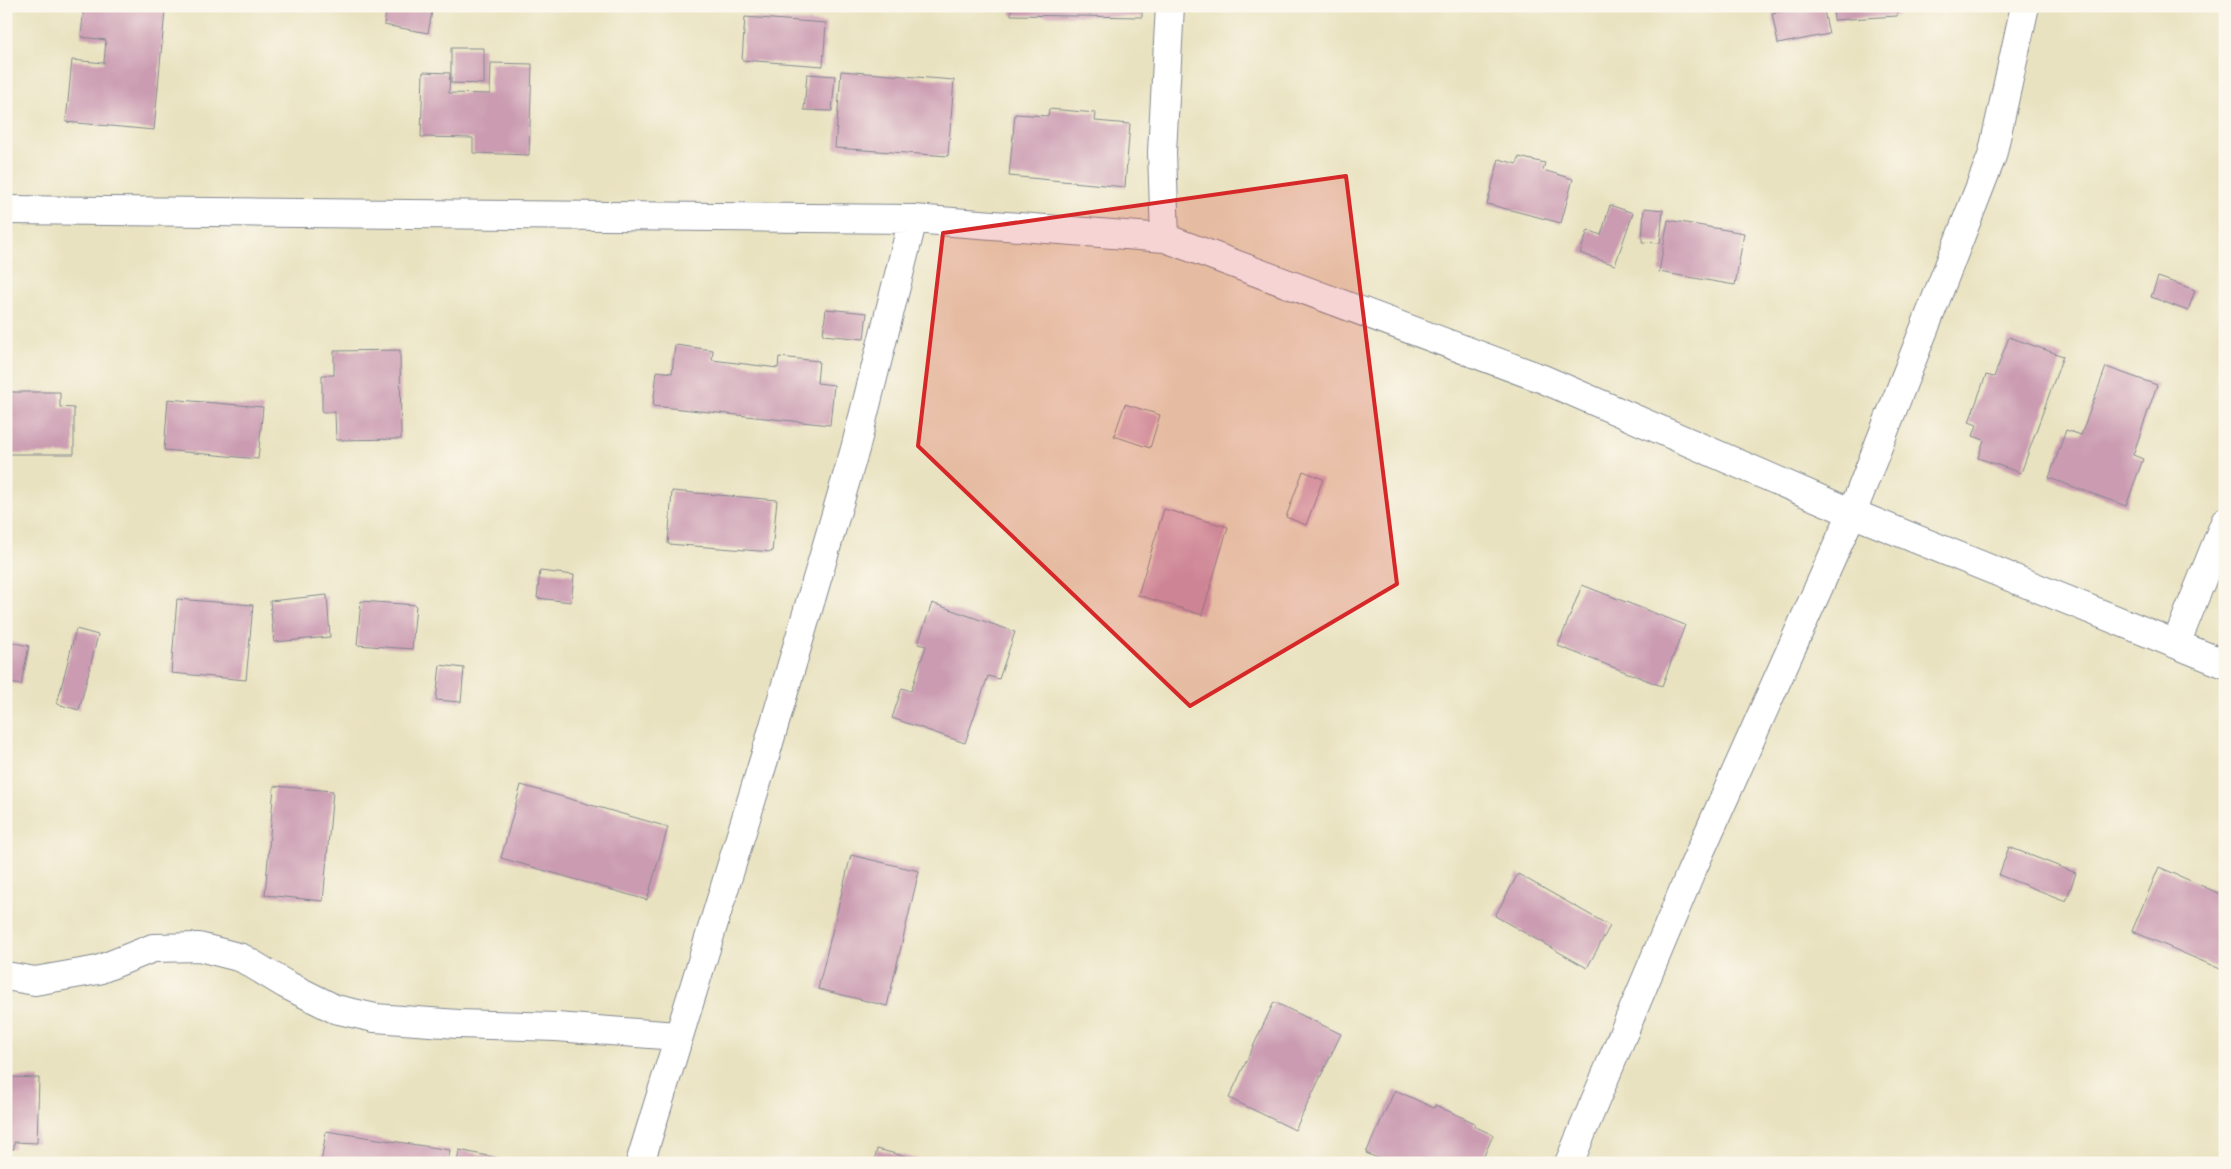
<svg xmlns="http://www.w3.org/2000/svg" width="2231" height="1169" viewBox="0 0 2231 1169" font-family="Vollkorn,serif">
<rect width="100%" height="100%" fill="#fbf7ec"/>
<filter id="ink" filterUnits="userSpaceOnUse"><feTurbulence type="fractalNoise" baseFrequency=".02" numOctaves="2"/><feDisplacementMap in="SourceGraphic" scale="10" xChannelSelector="R" yChannelSelector="G"/><feConvolveMatrix kernelMatrix="1 2 1 2 8 2 1 2 1" color-interpolation-filters="sRGB"/></filter>
<filter id="wash" filterUnits="userSpaceOnUse"><feTurbulence type="fractalNoise" baseFrequency=".0096" numOctaves="4" result="noise"/><feDisplacementMap in="SourceGraphic" scale="20" xChannelSelector="R" yChannelSelector="G"/><feGaussianBlur stdDeviation="1.12" result="paint"/><feColorMatrix in="noise" values="0 0 0 0 0 0 0 0 0 0 0 0 0 0 0 0 0 1.4 0 .05"/><feComposite in="paint" operator="in"/></filter>
<g filter="url(#wash)">
<rect width="100%" height="100%" fill="#e9e2c0"/>
<g id="blocks">
<path fill="#cb9bb1" d="M 84,6 L 116,6 L 165,11 L 154,130 L 66,122 L 72,60 L 104,63 L 106,40 L 81,37 Z
M 387,6 L 433,6 L 428,33 L 384,25 Z
M 1011,6 L 1142,6 L 1142,17 L 1011,15 Z
M 1805,6 L 1823,6 L 1829,34 L 1778,44 L 1772,13 Z
M 1833,6 L 1897,6 L 1897,16 L 1834,20 Z
M 745,17 L 826,23 L 823,66 L 742,60 Z
M 451,48 L 484,48 L 484,84 L 451,83 Z
M 491,63 L 532,64 L 529,155 L 473,153 L 473,138 L 421,137 L 423,72 L 450,73 L 449,93 L 490,94 Z
M 841,71 L 954,80 L 948,156 L 835,148 Z
M 807,74 L 835,76 L 832,111 L 804,110 Z
M 1049,109 L 1096,113 L 1095,121 L 1130,124 L 1125,187 L 1009,176 L 1015,114 L 1048,116 Z
M 1519,157 L 1545,163 L 1543,170 L 1573,179 L 1561,223 L 1487,204 L 1499,159 L 1517,164 Z
M 1610,205 L 1633,213 L 1615,265 L 1580,253 L 1588,230 L 1601,235 Z
M 1644,208 L 1663,210 L 1660,243 L 1642,242 Z
M 1668,220 L 1744,233 L 1735,285 L 1659,272 Z
M 2158,277 L 2195,290 L 2188,311 L 2151,297 Z
M 826,309 L 867,313 L 864,339 L 823,335 Z
M 2009,337 L 2063,356 L 2021,473 L 1978,458 L 1984,440 L 1973,436 L 1977,425 L 1969,422 L 1986,375 L 1994,377 Z
M 675,345 L 713,350 L 712,360 L 778,368 L 779,357 L 819,361 L 817,383 L 834,385 L 830,425 L 653,406 L 657,371 L 672,373 Z
M 400,350 L 401,439 L 336,440 L 335,412 L 322,412 L 322,375 L 334,375 L 334,351 Z
M 2106,367 L 2157,385 L 2133,455 L 2143,459 L 2126,506 L 2049,478 L 2066,430 L 2081,435 Z
M 6,392 L 60,392 L 60,407 L 74,408 L 74,454 L 6,454 Z
M 168,399 L 263,407 L 258,459 L 164,450 Z
M 1125,404 L 1160,415 L 1150,448 L 1114,436 Z
M 1303,471 L 1323,479 L 1306,525 L 1286,517 Z
M 672,491 L 777,500 L 772,552 L 668,544 Z
M 1164,509 L 1228,527 L 1202,615 L 1138,595 Z
M 540,571 L 574,575 L 571,602 L 537,598 Z
M 1582,585 L 1685,625 L 1662,686 L 1558,646 Z
M 327,595 L 330,637 L 274,642 L 270,601 Z
M 177,599 L 253,605 L 246,680 L 171,673 Z
M 361,601 L 416,605 L 412,649 L 357,645 Z
M 932,603 L 1015,632 L 999,679 L 988,676 L 965,743 L 892,718 L 902,688 L 911,691 L 926,646 L 918,644 Z
M 76,629 L 98,635 L 79,710 L 57,704 Z
M 6,641 L 29,646 L 21,685 L 6,682 Z
M 440,665 L 464,668 L 461,702 L 436,700 Z
M 521,785 L 668,827 L 647,900 L 501,858 Z
M 274,786 L 333,791 L 323,901 L 265,895 Z
M 2009,847 L 2076,873 L 2066,901 L 1999,875 Z
M 851,855 L 919,871 L 887,1006 L 818,989 Z
M 2159,867 L 2225,896 L 2225,971 L 2132,931 Z
M 1518,874 L 1610,926 L 1587,968 L 1495,916 Z
M 1274,1002 L 1341,1034 L 1295,1130 L 1229,1098 Z
M 6,1077 L 39,1078 L 37,1143 L 14,1142 L 14,1149 L 6,1149 Z
M 1395,1090 L 1434,1108 L 1435,1105 L 1475,1123 L 1474,1126 L 1493,1135 L 1481,1163 L 1388,1163 L 1366,1153 Z
M 326,1131 L 450,1150 L 448,1163 L 321,1163 Z
M 877,1149 L 927,1162 L 927,1163 L 874,1163 Z
M 459,1150 L 497,1158 L 497,1163 L 457,1163 Z"/>
</g>
</g>
<g filter="url(#ink)">
<use href="#blocks" fill-opacity="0" stroke="#82888f" stroke-width="1"/>
<g fill="none" stroke-linecap="round" stroke-linejoin="round">
<g stroke="#82888f" stroke-width="30">
<path id="street" d="M 6,210 L 913,219 L 1165,238 L 1543,379 L 1852,513 L 1992,156 L 2025,6
M 1165,238 L 1162,152 L 1170,6
M 2176,644 L 2225,522
M 6,976 L 35,981 L 98,970 L 153,948 L 199,947 L 242,958 L 285,984 L 335,1009 L 375,1018 L 458,1024 L 556,1027 L 677,1036
M 640,1163 L 766,753 L 855,449 L 913,219
M 1569,1163 L 1691,872 L 1852,513 L 2225,664"/>
</g>
<use href="#street" stroke="#fff" stroke-width="28"/>
</g>
</g>
<path fill="#d62828" fill-opacity="0.2" stroke="#d62828" stroke-width="4" stroke-linejoin="round" d="M 1346,176 L 1397,584 L 1190,706 L 918,446 L 943,233 Z"/>
<rect width="2231" height="1169" fill="none" stroke="#fbf7ec" stroke-width="25"/>
</svg>
